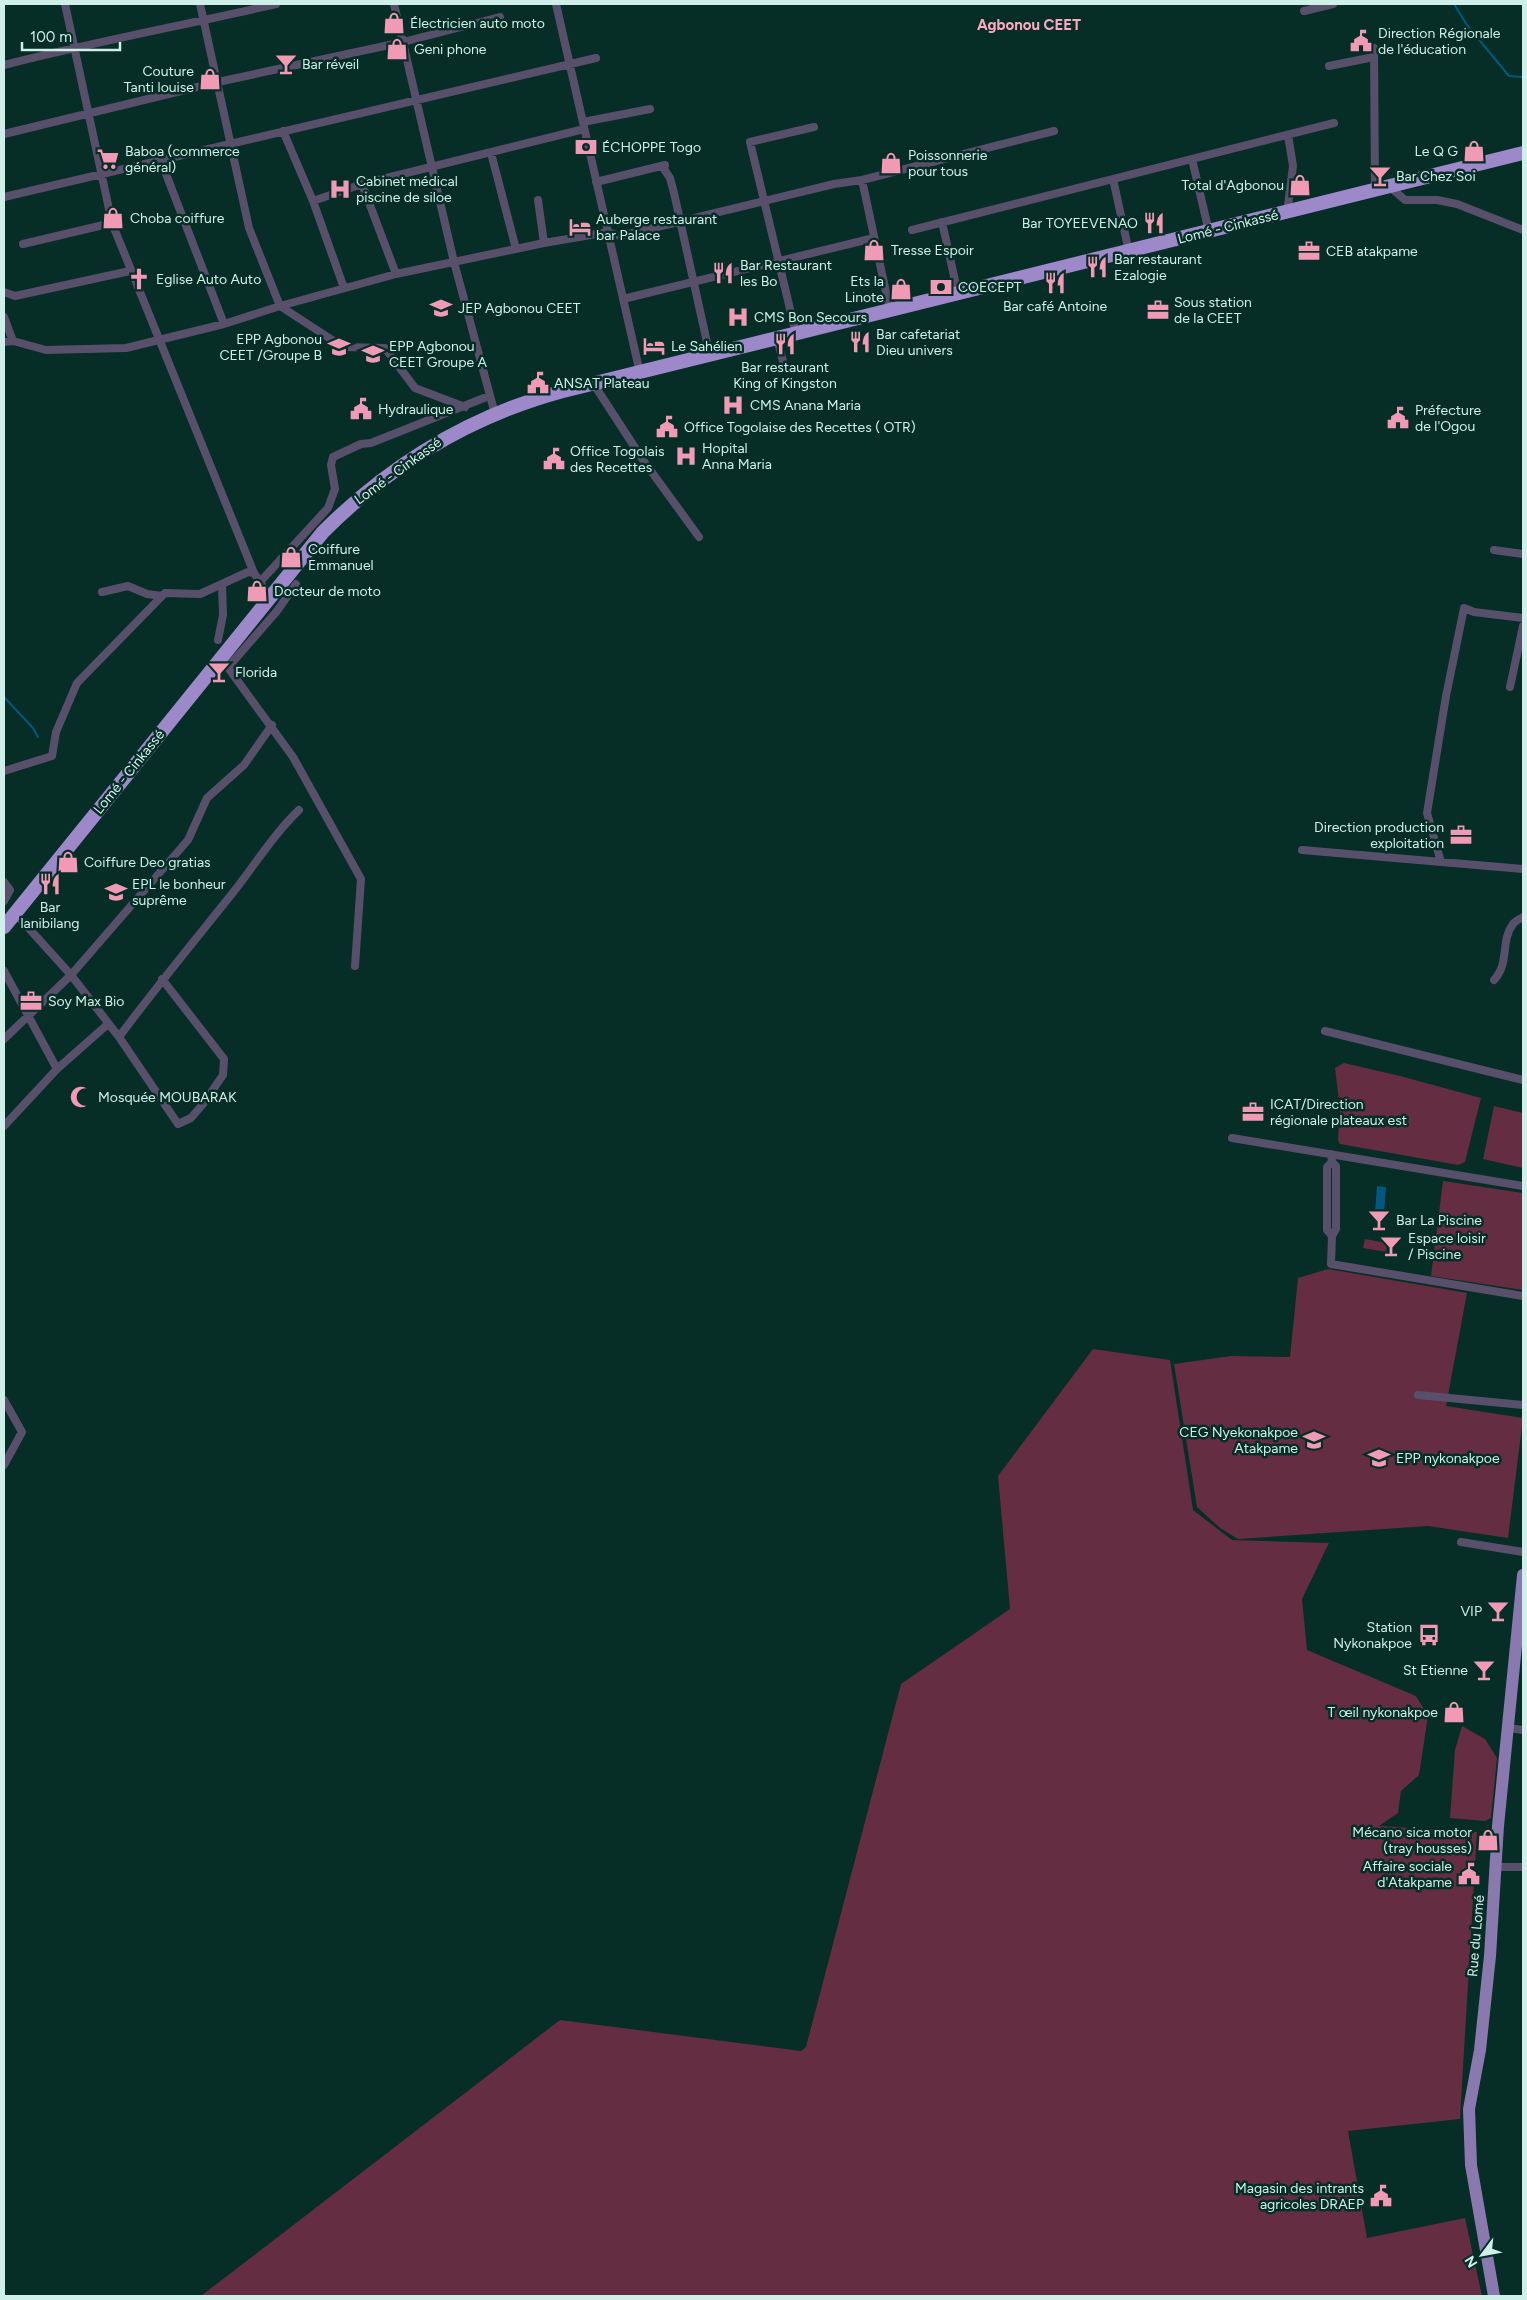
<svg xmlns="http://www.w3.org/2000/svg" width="1527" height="2300" viewBox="0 0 1527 2300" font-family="Figtree,sans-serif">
<rect width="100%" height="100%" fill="#062d26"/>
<path fill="#642d42" d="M 1344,1063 L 1400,1076 L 1481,1098 L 1465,1162 L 1458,1165 L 1340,1144 L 1338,1140 L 1340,1109 L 1335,1068 Z
M 1494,1106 L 1523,1113 L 1523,1168 L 1483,1159 Z
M 1443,1181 L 1523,1193 L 1523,1290 L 1431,1276 Z
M 1365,1239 L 1387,1243 L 1386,1252 L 1363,1248 Z
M 1328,1269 L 1467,1293 L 1446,1406 L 1523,1418 L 1508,1538 L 1428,1526 L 1238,1539 L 1220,1528 L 1197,1507 L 1174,1364 L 1231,1356 L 1290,1357 L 1298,1278 Z
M 1093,1349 L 1170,1360 L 1193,1510 L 1232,1540 L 1329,1543 L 1302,1599 L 1307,1650 L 1416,1696 L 1428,1716 L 1419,1775 L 1401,1791 L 1398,1813 L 1379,1826 L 1477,1832 L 1460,2119 L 1348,2131 L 1367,2238 L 1465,2218 L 1482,2296 L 201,2296 L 560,2020 L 801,2051 L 806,2047 L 901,1684 L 1010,1609 L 998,1476 Z
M 1462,1726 L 1485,1739 L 1497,1758 L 1491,1818 L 1485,1821 L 1450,1818 L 1455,1750 Z"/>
<path fill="#015982" d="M 1377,1186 L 1386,1187 L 1384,1213 L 1375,1212 Z"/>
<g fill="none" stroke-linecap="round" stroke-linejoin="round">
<path stroke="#015982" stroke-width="2" d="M 1454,4 L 1467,25 L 1509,76 L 1523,77
M 4,697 L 33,728 L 38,737"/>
<path stroke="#58506b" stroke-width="8" d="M 65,4 L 112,223 L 254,573 L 270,597
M 200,4 L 249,228 L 280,306 L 343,347 L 385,348 L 415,388 L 465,407
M 394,4 L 454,262 L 495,414
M 556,4 L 640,373
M 1304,11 L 1333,4
M 1374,48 L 1375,191
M 4,65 C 94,42 185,25 276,4
M 1329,66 L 1374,57
M 583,122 L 650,109
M 283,131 L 313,201 L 344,288
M 4,134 L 218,82 L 403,42 L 500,17
M 491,153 L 516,249
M 1192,159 L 1209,232
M 161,161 L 224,324
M 662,166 L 670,178 L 674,193 L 710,356
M 1113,179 L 1129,252
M 862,180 L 890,311
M 596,182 L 665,165
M 362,184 L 396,274
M 1390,187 L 1405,200 L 1437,200 L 1457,204 L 1523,230
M 4,197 L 596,58
M 538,200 L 544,243
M 313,201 L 362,184 L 584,129
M 1287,213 L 1293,166 L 1288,135
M 942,222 L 958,294
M 912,230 L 1334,123
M 23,244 L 112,223
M 4,292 L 15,296 L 130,271
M 623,299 L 874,238
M 4,317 L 13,341
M 796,334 L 750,142 L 814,127
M 777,339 L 784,365
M 4,342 L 13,341 L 46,350 L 126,348 L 224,324 L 280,306 L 396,274 L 544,243 L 608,232 L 620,236 L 834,184 L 862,180 L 1054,131
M 593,383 L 643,460 L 699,537
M 1494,550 L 1523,554
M 259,583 L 328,508 L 335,489 L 331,465 L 333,457 L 361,444 L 371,443 L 489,396
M 102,592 L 128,586 L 147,594 L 162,596
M 218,640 L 223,615 L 222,584
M 221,658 L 293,757 L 361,879 L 355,966
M 229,666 L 277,611 L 296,584
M 1510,687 L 1523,626
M 4,771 L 52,756 L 56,732 L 77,683 L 165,593 L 200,594 L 248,572 L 254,573
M 1302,850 L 1523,869
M 1441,862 L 1427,813 L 1446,696 L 1464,608 L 1474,612 L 1523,618
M 4,882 L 10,890 L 4,901
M 15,913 L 71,975 L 119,1037 L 178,1124 L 191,1118 L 203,1104 L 223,1075 L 224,1059 L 162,979
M 4,971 L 57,1069
M 1494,980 C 1510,963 1500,941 1513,924 C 1515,921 1520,919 1523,917
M 1325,1031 L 1523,1080
M 119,1037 C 156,987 196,939 235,890 C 256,863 274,834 299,810
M 4,1039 L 71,975 L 188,840 L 207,798 L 244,765 L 272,725
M 4,1126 L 57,1069 L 108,1024
M 1232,1138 L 1523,1186
M 1331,1154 L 1332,1162 L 1336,1166 L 1336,1229 L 1332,1236 L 1331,1264 L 1523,1296
M 1332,1236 L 1327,1230 L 1327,1167 L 1332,1162
M 1418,1395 L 1523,1405
M 4,1400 L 22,1432 L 4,1465
M 1461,1542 L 1523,1552
M 1509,1728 L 1523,1730
M 1496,1867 L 1523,1867"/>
<path stroke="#8a79af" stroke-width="12" d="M 1494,2296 L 1471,2165 L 1469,2109 L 1480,2050 L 1490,1956 L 1498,1826 L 1523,1575"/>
<path stroke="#9d88ca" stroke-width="14" d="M 4,927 L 323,532 C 391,464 470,416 563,391 L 1523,153"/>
</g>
<defs>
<g id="shop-bare" transform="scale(1.725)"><path d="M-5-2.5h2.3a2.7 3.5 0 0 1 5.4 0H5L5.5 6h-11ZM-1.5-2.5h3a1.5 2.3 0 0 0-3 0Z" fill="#f09ab6" stroke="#062d26" stroke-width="2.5" paint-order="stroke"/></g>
<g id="civic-bare" transform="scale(1.725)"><path d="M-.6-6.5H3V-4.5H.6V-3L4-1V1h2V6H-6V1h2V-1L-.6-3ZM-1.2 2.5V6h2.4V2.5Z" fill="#f09ab6" stroke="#062d26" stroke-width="2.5" paint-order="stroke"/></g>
<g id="bar-bare" transform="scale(1.725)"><path d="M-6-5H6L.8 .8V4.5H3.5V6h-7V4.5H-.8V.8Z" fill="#f09ab6" stroke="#062d26" stroke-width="2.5" paint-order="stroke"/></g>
<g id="bank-bare" transform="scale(1.725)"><path d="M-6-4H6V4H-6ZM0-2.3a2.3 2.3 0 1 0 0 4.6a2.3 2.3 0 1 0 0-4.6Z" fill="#f09ab6" stroke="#062d26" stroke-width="2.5" paint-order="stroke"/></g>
<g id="supermarket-bare" transform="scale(1.725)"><path d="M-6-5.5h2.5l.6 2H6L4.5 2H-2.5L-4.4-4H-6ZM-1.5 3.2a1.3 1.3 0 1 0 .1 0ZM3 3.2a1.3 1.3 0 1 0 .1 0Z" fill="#f09ab6" stroke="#062d26" stroke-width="2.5" paint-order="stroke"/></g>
<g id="hospital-bare" transform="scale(1.725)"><path d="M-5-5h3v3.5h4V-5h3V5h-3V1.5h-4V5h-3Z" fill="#f09ab6" stroke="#062d26" stroke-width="2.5" paint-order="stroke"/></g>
<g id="restaurant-bare" transform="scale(1.725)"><path d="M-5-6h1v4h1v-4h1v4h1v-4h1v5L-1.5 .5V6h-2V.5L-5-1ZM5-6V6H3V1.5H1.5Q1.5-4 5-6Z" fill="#f09ab6" stroke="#062d26" stroke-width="2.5" paint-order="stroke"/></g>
<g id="hotel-bare" transform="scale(1.725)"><path d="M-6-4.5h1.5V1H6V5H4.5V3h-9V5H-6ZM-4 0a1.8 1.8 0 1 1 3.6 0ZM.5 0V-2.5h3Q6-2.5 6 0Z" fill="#f09ab6" stroke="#062d26" stroke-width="2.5" paint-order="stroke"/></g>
<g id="office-bare" transform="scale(1.725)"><path d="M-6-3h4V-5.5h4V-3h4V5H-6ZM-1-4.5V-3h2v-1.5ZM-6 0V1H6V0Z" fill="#f09ab6" stroke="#062d26" stroke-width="2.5" paint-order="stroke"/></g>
<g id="church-bare" transform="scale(1.725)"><path d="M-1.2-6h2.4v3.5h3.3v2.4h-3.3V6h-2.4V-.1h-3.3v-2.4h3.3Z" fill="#f09ab6" stroke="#062d26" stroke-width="2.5" paint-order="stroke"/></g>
<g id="school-bare" transform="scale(1.725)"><path d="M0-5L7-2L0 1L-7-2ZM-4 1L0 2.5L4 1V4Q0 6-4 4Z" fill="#f09ab6" stroke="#062d26" stroke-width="2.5" paint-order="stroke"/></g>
<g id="mosque-bare" transform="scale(1.725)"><path d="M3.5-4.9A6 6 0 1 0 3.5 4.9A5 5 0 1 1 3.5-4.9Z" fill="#f09ab6" stroke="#062d26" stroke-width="2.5" paint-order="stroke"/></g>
<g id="bus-bare" transform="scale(1.725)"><path d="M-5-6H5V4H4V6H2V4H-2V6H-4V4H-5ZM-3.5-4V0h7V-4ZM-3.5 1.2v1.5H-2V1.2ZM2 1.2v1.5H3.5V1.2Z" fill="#f09ab6" stroke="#062d26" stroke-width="2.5" paint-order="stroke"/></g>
</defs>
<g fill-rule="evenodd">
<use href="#shop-bare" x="394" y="23"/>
<use href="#civic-bare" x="1361" y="41"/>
<use href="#shop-bare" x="397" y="49"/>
<use href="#bar-bare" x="286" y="64"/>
<use href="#shop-bare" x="210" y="79"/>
<use href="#bank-bare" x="586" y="147"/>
<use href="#shop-bare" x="1474" y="151"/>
<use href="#supermarket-bare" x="108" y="159"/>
<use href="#shop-bare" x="891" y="163"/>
<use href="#bar-bare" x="1380" y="176"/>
<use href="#shop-bare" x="1300" y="185"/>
<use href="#hospital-bare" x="340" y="189"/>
<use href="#shop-bare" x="113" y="218"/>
<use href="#restaurant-bare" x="1154" y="223"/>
<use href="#hotel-bare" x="580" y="227"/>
<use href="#shop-bare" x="874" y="250"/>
<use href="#office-bare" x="1309" y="251"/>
<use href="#restaurant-bare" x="1097" y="267"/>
<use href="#restaurant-bare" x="723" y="273"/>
<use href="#church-bare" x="139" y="279"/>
<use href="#restaurant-bare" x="1055" y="283"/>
<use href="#bank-bare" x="941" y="287"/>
<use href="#shop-bare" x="901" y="289"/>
<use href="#school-bare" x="441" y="308"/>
<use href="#office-bare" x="1158" y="310"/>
<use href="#hospital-bare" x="738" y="317"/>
<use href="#restaurant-bare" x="860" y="342"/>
<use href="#restaurant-bare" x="785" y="344"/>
<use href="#hotel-bare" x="654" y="346"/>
<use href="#school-bare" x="339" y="347"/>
<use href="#school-bare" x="373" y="354"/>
<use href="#civic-bare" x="538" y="383"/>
<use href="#hospital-bare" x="733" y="405"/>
<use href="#civic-bare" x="361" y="409"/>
<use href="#civic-bare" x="1398" y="418"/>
<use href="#civic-bare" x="667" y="427"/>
<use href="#hospital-bare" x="686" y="456"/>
<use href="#civic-bare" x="554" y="459"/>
<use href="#shop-bare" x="291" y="557"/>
<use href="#shop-bare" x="257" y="591"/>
<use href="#bar-bare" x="219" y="672"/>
<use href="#office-bare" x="1461" y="835"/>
<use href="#shop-bare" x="68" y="862"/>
<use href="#restaurant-bare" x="50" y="884"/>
<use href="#school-bare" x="116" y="892"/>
<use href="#office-bare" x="31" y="1001"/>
<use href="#mosque-bare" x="81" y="1097"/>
<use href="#office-bare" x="1253" y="1112"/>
<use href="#bar-bare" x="1379" y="1220"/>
<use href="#bar-bare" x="1391" y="1246"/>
<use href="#school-bare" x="1314" y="1440"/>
<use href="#school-bare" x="1379" y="1458"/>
<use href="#bar-bare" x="1498" y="1611"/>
<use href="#bus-bare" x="1429" y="1635"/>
<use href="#bar-bare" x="1484" y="1670"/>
<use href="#shop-bare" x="1454" y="1712"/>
<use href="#shop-bare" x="1488" y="1840"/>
<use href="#civic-bare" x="1469" y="1874"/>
<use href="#civic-bare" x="1381" y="2196"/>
</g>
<g text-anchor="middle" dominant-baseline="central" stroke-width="5" stroke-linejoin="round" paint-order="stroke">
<g font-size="14" fill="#cef0e8" stroke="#062d26" text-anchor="start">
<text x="410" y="23">Électricien auto moto</text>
<text x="1378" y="33">Direction Régionale<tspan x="1378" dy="16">de l'éducation</tspan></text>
<text x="414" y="49">Geni phone</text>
<text x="302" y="64">Bar réveil</text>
<text x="194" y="71" text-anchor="end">Couture<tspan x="194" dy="16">Tanti louise</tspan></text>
<text x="602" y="147">ÉCHOPPE Togo</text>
<text x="125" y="151">Baboa (commerce<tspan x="125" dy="16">général)</tspan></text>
<text x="1458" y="151" text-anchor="end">Le Q G</text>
<text x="908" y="155">Poissonnerie<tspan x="908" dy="16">pour tous</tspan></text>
<text x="1396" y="176">Bar Chez Soi</text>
<text x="356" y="181">Cabinet médical<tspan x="356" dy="16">piscine de siloe</tspan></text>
<text x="1284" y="185" text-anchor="end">Total d'Agbonou</text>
<text x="130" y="218">Choba coiffure</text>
<text x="596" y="219">Auberge restaurant<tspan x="596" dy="16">bar Palace</tspan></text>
<text x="1138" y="223" text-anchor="end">Bar TOYEEVENAO</text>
<text x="891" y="250">Tresse Espoir</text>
<text x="1326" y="251">CEB atakpame</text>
<text x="1114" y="259">Bar restaurant<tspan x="1114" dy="16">Ezalogie</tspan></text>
<text x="740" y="265">Bar Restaurant<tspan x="740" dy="16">les Bo</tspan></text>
<text x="156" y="279">Eglise Auto Auto</text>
<text x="884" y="281" text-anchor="end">Ets la<tspan x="884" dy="16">Linote</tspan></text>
<text x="958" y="287">COECEPT</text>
<text x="1174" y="302">Sous station<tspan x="1174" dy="16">de la CEET</tspan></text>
<text x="1055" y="306" text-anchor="middle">Bar café Antoine</text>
<text x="458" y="308">JEP Agbonou CEET</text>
<text x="754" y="317">CMS Bon Secours</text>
<text x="876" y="334">Bar cafetariat<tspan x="876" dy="16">Dieu univers</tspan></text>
<text x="322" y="339" text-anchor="end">EPP Agbonou<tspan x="322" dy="16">CEET /Groupe B</tspan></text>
<text x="389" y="346">EPP Agbonou<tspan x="389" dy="16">CEET Groupe A</tspan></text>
<text x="671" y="346">Le Sahélien</text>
<text x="785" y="367" text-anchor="middle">Bar restaurant<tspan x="785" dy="16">King of Kingston</tspan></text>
<text x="554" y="383">ANSAT Plateau</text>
<text x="750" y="405">CMS Anana Maria</text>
<text x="378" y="409">Hydraulique</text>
<text x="1415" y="410">Préfecture<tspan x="1415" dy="16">de l'Ogou</tspan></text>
<text x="684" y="427">Office Togolaise des Recettes ( OTR)</text>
<text x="702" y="448">Hopital<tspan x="702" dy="16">Anna Maria</tspan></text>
<text x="570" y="451">Office Togolais<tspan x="570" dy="16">des Recettes</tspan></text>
<text x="308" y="549">Coiffure<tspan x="308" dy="16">Emmanuel</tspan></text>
<text x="274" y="591">Docteur de moto</text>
<text x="235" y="672">Florida</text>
<text x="1444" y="827" text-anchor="end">Direction production<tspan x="1444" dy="16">exploitation</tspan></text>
<text x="84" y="862">Coiffure Deo gratias</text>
<text x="132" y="884">EPL le bonheur<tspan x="132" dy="16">suprême</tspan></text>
<text x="50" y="907" text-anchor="middle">Bar<tspan x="50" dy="16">lanibilang</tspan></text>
<text x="48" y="1001">Soy Max Bio</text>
<text x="98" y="1097">Mosquée MOUBARAK</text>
<text x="1270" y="1104">ICAT/Direction<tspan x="1270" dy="16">régionale plateaux est</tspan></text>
<text x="1396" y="1220">Bar La Piscine</text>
<text x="1408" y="1238">Espace loisir<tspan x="1408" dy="16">/ Piscine</tspan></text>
<text x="1298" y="1432" text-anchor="end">CEG Nyekonakpoe<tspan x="1298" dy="16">Atakpame</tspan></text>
<text x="1396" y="1458">EPP nykonakpoe</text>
<text x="1482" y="1611" text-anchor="end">VIP</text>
<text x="1412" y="1627" text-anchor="end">Station<tspan x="1412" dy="16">Nykonakpoe</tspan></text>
<text x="1468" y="1670" text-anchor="end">St Etienne</text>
<text x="1438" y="1712" text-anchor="end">T œil nykonakpoe</text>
<text x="1472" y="1832" text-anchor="end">Mécano sica motor<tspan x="1472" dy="16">(tray housses)</tspan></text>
<text x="1452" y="1866" text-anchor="end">Affaire sociale<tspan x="1452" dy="16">d'Atakpame</tspan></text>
<text x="1364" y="2188" text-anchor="end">Magasin des intrants<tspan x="1364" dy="16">agricoles DRAEP</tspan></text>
</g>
<g font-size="14" fill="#cef0e8" stroke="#062d26">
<text transform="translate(1228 227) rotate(-14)">Lomé - Cinkassé</text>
<text transform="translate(398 471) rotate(-36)">Lomé - Cinkassé</text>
<text transform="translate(129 772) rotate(-51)">Lomé - Cinkassé</text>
<text transform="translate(1476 1936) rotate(-85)">Rue du Lomé</text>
</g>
<g font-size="15" font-weight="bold" fill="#fbaac4" stroke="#062d26">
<text x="1029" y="25">Agbonou CEET</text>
</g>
</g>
<rect width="1527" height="2300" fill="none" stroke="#cef0e8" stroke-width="10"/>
<g transform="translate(1482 2255) rotate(238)" stroke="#062d26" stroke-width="4" paint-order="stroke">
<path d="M0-4L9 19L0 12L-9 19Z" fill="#cef0e8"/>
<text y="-8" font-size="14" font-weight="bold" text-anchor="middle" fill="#cef0e8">N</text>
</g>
<path d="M22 42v8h98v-8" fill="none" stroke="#cef0e8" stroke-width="2.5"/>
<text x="30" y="42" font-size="15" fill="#cef0e8" stroke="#062d26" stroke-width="4" paint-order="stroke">100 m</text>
</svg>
